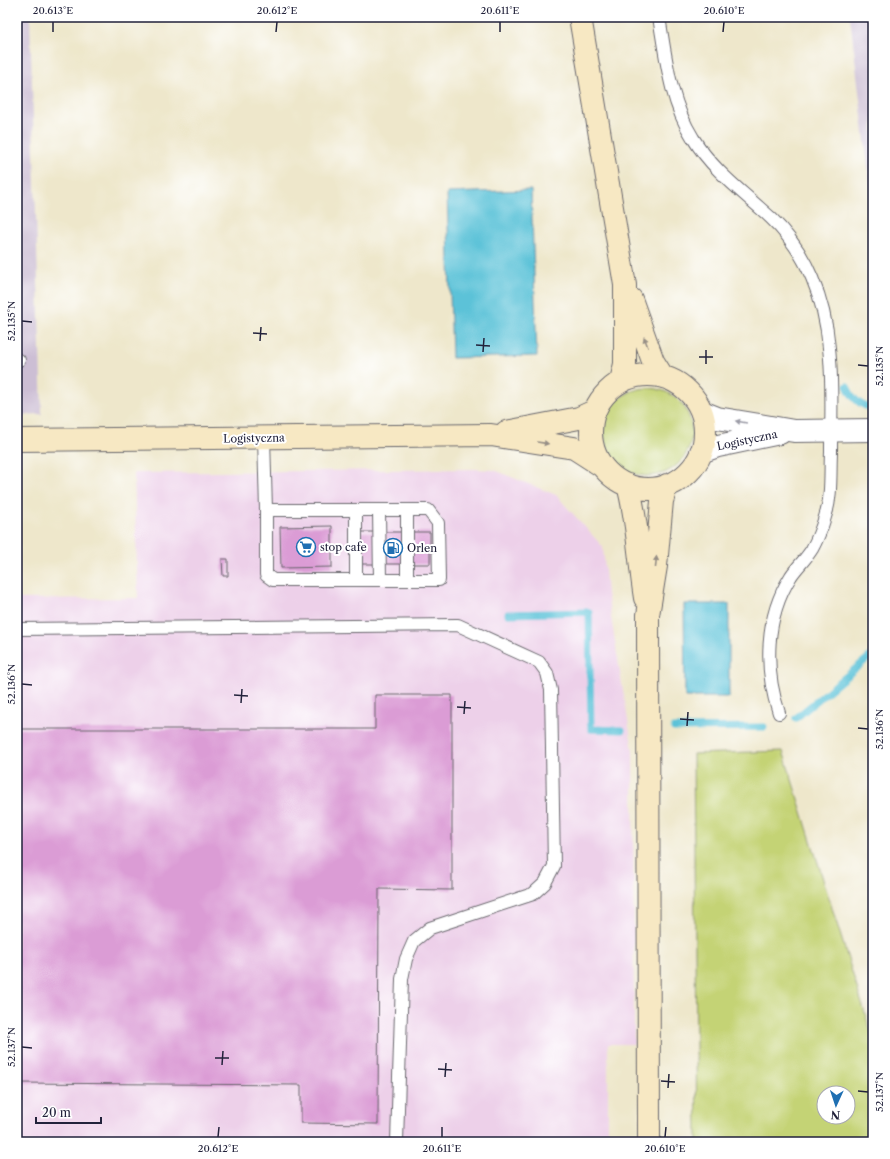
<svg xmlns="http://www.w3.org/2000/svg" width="890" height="1159" viewBox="0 0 890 1159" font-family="'Libre Caslon Text',serif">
<rect width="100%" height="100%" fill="#fff"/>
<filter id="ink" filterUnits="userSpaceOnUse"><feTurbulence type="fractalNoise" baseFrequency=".025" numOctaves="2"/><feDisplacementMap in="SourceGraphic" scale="8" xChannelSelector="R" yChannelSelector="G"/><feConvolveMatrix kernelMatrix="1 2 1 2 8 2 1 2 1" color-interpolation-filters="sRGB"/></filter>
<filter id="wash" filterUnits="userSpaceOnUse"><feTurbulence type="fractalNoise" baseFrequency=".012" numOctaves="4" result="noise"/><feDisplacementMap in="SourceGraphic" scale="16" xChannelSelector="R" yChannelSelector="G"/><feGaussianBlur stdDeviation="0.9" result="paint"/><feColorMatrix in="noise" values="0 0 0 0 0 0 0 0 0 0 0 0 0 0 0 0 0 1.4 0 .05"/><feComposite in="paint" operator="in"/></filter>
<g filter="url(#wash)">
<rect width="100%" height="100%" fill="#eee7cb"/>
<path fill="#edd0e9" d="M 474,469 L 494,470 L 556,495 L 603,547 L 607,593 L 633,751 L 634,1044 L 608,1044 L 608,1142 L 17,1142 L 17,599 L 138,598 L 134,473 Z"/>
<path fill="#ccbed4" d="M 17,17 L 30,17 L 42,414 L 17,415 Z
M 850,17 L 873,17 L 873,209 L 873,208 Z"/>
<path fill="#c4d375" stroke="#737a58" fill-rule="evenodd" d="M604 432a44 44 0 1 1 88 0a44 44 0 1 1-88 0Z
M 783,751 L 873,1039 L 873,1142 L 697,1142 L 693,754 ZM 824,1093 L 848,1093 L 848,1117 L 824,1117 Z"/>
<path fill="#5bc2d8" stroke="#3e728a" d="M 531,190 L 537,356 L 452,358 L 447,193 Z
M 684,604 L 729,604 L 729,697 L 685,697 Z"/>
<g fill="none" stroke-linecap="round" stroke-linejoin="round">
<path stroke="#5bc2d8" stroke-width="7" d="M 847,386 C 852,398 859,406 873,408
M 508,614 L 589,612 L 591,729 L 622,730
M 796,718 L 873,654
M 674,728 L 764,727"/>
</g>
<g id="blocks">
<path fill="#db9cd5" d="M 332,526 L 332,567 L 281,568 L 280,527 Z
M 357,532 L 430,532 L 430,564 L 357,564 Z
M 222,559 L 228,559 L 228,576 L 223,576 Z
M 375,695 L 452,695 L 452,890 L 379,889 L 378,1124 L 301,1123 L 301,1085 L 17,1083 L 17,729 L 375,729 Z"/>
</g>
</g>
<g filter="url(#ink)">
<use href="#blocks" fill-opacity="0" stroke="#69676d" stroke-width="1"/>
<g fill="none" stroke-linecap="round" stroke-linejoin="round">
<g stroke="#69676d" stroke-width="14">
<path id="lane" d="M 659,17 C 666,58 670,102 693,138 C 713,171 743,192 771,218 C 807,252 825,300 829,348 C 833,382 831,418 831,452 C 830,473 832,497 825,517 C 822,527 817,540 812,549 C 806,559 797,567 791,576 C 765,617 764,669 779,713
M 17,360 L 19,360
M 264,438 L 266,510 L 266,575 L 273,580 L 439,580 L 438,523 L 428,510 L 266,510
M 356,510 L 356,580
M 379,510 L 380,580
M 407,510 L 407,580
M 17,629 L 458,625 L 539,662 L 547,673 L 551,690 L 554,866 L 545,883 L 533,894 L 430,928 L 414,941 L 406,959 L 402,979 L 397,1142"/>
</g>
<g stroke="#69676d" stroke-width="24">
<path id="street" d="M 702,412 L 717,418 L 794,431 L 873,430
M 701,452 L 718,446 L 780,433"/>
</g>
<g stroke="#69676d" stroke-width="24">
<path id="secondary" d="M 580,17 L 625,285 L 625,364 L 621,381
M 631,299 L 653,361 L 663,377
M591 432a57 57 0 1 1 114 0a57 57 0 1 1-114 0Z
M 506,432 L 579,418 L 594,411
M 17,440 L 491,435 L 574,448 L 602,466
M 628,485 C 638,522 639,561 645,598
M 649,1142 L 648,615 L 656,566 L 662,501 L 667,485"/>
</g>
<use href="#lane" stroke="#fff" stroke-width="12"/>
<use href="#street" stroke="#fff" stroke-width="22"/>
<use href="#secondary" stroke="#f7e8c3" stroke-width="22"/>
</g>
<defs><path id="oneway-solid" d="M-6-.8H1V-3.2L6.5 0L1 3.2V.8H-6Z"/></defs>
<g fill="#978f86">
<use href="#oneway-solid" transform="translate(646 342) rotate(-110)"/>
<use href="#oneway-solid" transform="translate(543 443) rotate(9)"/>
<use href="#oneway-solid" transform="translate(656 562) rotate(-85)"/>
</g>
<use fill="#9c9ca7" href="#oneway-solid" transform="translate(741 422) rotate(-170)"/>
</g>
<path fill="none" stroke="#22223b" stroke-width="1.5" d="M 53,32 L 53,22M 276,32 L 277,22M 500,32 L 500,22M 723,32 L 724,22M 22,321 L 32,322M 253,333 L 267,334M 260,341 L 261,327M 476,345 L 490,346M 483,352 L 484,338M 699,357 L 713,357M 706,364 L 706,350M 858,365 L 868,366M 22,684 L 32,685M 234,695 L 248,696M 241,703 L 242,689M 457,707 L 471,708M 464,714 L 465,701M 680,719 L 694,720M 687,726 L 688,712M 858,728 L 868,729M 22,1047 L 32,1048M 215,1058 L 229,1058M 222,1065 L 223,1051M 438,1069 L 452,1070M 445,1077 L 446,1063M 661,1081 L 675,1082M 668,1088 L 669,1074M 858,1091 L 868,1092M 218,1137 L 219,1127M 442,1137 L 442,1127M 665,1137 L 666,1127"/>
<defs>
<g id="supermarket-ring" transform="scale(1)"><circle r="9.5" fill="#fff" stroke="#1f6fb2" stroke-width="1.5"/><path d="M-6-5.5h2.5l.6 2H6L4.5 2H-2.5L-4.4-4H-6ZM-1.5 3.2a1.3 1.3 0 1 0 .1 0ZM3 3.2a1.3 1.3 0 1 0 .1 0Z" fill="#1f6fb2"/></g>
<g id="fuel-ring" transform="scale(1)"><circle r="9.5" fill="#fff" stroke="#1f6fb2" stroke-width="1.5"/><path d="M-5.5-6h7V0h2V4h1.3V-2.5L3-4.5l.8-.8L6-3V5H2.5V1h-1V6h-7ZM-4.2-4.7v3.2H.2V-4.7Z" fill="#1f6fb2"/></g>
</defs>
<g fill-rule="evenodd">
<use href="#supermarket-ring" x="306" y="547"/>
<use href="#fuel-ring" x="393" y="548"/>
</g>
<g text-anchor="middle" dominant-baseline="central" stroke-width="4" stroke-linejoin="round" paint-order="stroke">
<g font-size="11" fill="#22223b" stroke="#fff">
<text transform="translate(254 438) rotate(-1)">Logistyczna</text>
<text transform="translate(747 440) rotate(-12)">Logistyczna</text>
</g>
<g font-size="11" fill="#22223b" stroke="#fff" text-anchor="start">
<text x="320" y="547">stop cafe</text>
<text x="407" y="548">Orlen</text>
</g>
</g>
<rect width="890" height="1159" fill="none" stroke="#fff" stroke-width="44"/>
<g transform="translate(836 1105) rotate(183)"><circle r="19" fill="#ffffff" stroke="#a7a7b1"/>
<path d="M0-3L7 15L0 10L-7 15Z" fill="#1f6fb2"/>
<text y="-6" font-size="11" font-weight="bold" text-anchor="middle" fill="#22223b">N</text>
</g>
<path d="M36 1117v6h65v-6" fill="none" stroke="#22223b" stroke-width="2"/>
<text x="42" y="1117" font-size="12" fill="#22223b" stroke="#ffffff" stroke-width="3" paint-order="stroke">20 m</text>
<rect x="22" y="22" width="846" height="1115" fill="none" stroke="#22223b" stroke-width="1.5"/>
<g font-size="10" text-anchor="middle" fill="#22223b">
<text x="53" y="14">20.613°E</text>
<text x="277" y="14">20.612°E</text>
<text x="500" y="14">20.611°E</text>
<text x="724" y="14">20.610°E</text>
<text transform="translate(11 321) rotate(-90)" y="4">52.135°N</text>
<text transform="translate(879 366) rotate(-90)" y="4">52.135°N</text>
<text transform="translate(11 684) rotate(-90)" y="4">52.136°N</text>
<text transform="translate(879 729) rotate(-90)" y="4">52.136°N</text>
<text transform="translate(11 1047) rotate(-90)" y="4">52.137°N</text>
<text transform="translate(879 1092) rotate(-90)" y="4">52.137°N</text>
<text x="218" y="1152">20.612°E</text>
<text x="442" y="1152">20.611°E</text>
<text x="665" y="1152">20.610°E</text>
</g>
</svg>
